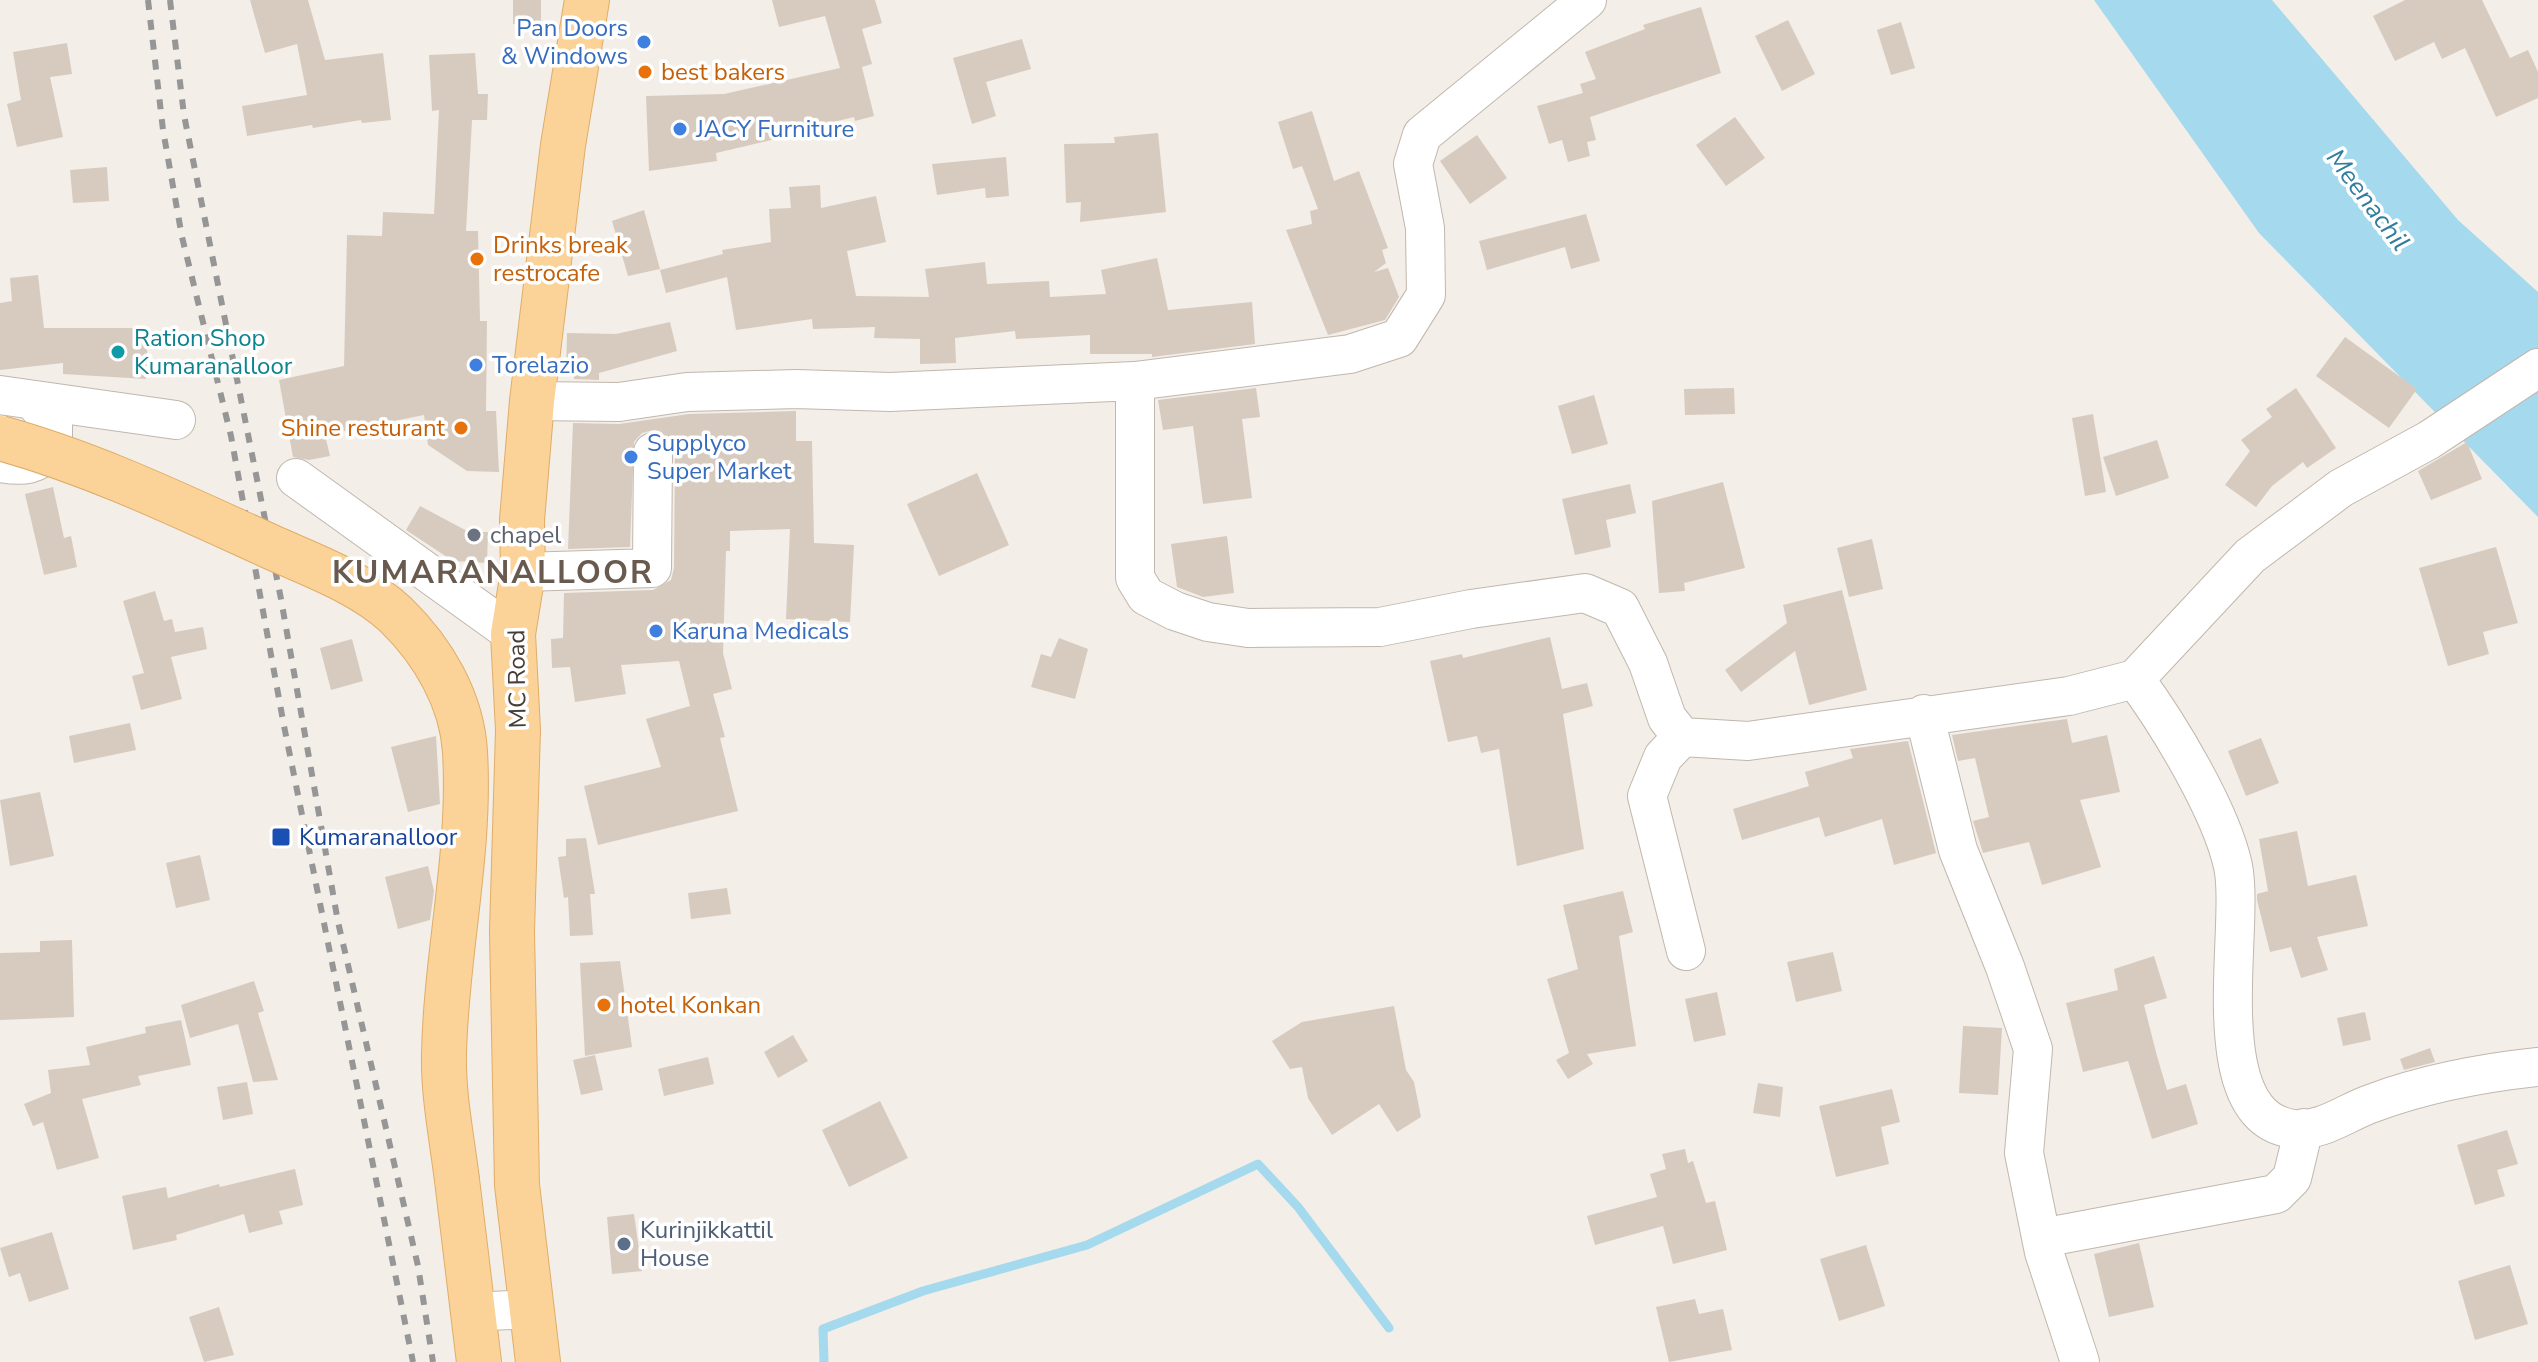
<svg xmlns="http://www.w3.org/2000/svg" width="2538" height="1362" viewBox="0 0 2538 1362" font-family="'Nunito Sans',sans-serif">
<rect width="100%" height="100%" fill="#f3eee7"/>
<path fill="#a5d9ee" d="M 2094,0 L 2272,0 L 2458,220 L 2538,292 L 2538,517 L 2259,233 Z"/>
<g fill="none" stroke-linecap="round" stroke-linejoin="round">
<path stroke="#a5d9ee" stroke-width="9" d="M 824,1362 L 823,1329 L 923,1291 L 1087,1245 L 1258,1164 L 1298,1207 L 1389,1328"/>
</g>
<path fill="#d7cbc0" d="M 250,0 L 308,0 L 325,60 L 383,53 L 391,120 L 362,123 L 361,120 L 313,128 L 312,125 L 247,136 L 242,106 L 307,95 L 297,44 L 265,53 Z
M 513,0 L 541,0 L 541,24 L 513,24 Z
M 772,0 L 875,0 L 882,23 L 862,29 L 872,64 L 862,67 L 874,116 L 855,121 L 854,117 L 821,125 L 822,128 L 716,153 L 717,161 L 649,171 L 646,96 L 724,94 L 840,68 L 825,16 L 779,27 Z
M 2405,0 L 2482,0 L 2510,58 L 2528,50 L 2538,72 L 2538,98 L 2496,117 L 2465,48 L 2442,59 L 2434,42 L 2395,61 L 2373,16 Z
M 1701,7 L 1721,73 L 1590,117 L 1596,140 L 1587,142 L 1590,156 L 1568,162 L 1562,140 L 1549,144 L 1537,106 L 1583,93 L 1580,84 L 1596,79 L 1585,52 L 1645,29 L 1643,25 Z
M 1788,20 L 1815,74 L 1782,91 L 1755,36 Z
M 1901,22 L 1915,68 L 1891,75 L 1877,30 Z
M 1022,39 L 1031,69 L 986,82 L 996,116 L 972,124 L 953,58 Z
M 67,43 L 72,74 L 50,77 L 63,137 L 17,147 L 7,104 L 21,100 L 13,52 Z
M 475,53 L 478,94 L 488,94 L 487,120 L 472,120 L 466,231 L 478,231 L 480,321 L 487,321 L 486,411 L 496,411 L 499,472 L 467,471 L 428,445 L 424,415 L 325,435 L 330,456 L 309,460 L 293,457 L 279,380 L 344,366 L 347,235 L 382,236 L 383,212 L 434,214 L 439,110 L 432,111 L 429,55 Z
M 1312,111 L 1334,181 L 1359,171 L 1388,248 L 1382,250 L 1386,263 L 1374,272 L 1388,268 L 1399,297 L 1385,320 L 1328,335 L 1286,230 L 1312,224 L 1310,211 L 1318,209 L 1302,166 L 1293,169 L 1278,122 Z
M 1735,117 L 1765,158 L 1726,186 L 1696,145 Z
M 1158,133 L 1166,212 L 1080,222 L 1081,202 L 1066,203 L 1064,144 L 1115,143 L 1114,137 Z
M 1477,135 L 1507,178 L 1470,204 L 1440,161 Z
M 1006,157 L 1009,196 L 986,198 L 985,188 L 937,195 L 932,164 Z
M 107,167 L 109,201 L 73,203 L 70,170 Z
M 820,185 L 821,208 L 876,196 L 886,242 L 847,251 L 856,296 L 929,297 L 925,269 L 985,262 L 987,284 L 1049,281 L 1050,297 L 1106,294 L 1101,270 L 1157,258 L 1168,310 L 1252,302 L 1255,344 L 1152,357 L 1152,354 L 1090,354 L 1090,335 L 1016,339 L 1015,331 L 955,338 L 956,363 L 920,364 L 920,339 L 874,338 L 875,327 L 813,329 L 812,319 L 736,330 L 727,277 L 666,293 L 660,270 L 723,254 L 722,250 L 771,242 L 769,209 L 791,208 L 789,187 Z
M 644,210 L 660,269 L 628,276 L 612,221 Z
M 1586,214 L 1600,261 L 1571,269 L 1565,247 L 1487,270 L 1479,241 Z
M 38,275 L 44,328 L 148,328 L 146,379 L 63,374 L 63,363 L 0,370 L 0,303 L 12,301 L 10,278 Z
M 670,322 L 677,351 L 599,373 L 599,380 L 574,379 L 574,376 L 566,376 L 567,333 L 616,334 Z
M 2345,337 L 2417,389 L 2389,428 L 2316,376 Z
M 1256,388 L 1260,417 L 1242,419 L 1252,498 L 1203,504 L 1193,426 L 1163,430 L 1158,400 Z
M 1734,388 L 1735,414 L 1685,415 L 1684,389 Z
M 2296,388 L 2336,448 L 2307,468 L 2303,462 L 2272,486 L 2256,507 L 2225,485 L 2250,451 L 2241,440 L 2272,417 L 2266,409 Z
M 1594,395 L 1608,444 L 1572,454 L 1558,406 Z
M 796,411 L 796,441 L 812,441 L 814,543 L 854,545 L 850,622 L 786,619 L 790,529 L 730,531 L 730,551 L 726,551 L 723,653 L 732,689 L 713,694 L 725,737 L 720,738 L 738,811 L 598,845 L 584,786 L 661,767 L 646,719 L 690,706 L 679,661 L 621,665 L 626,694 L 575,702 L 570,667 L 552,668 L 551,639 L 563,638 L 564,593 L 653,590 L 671,580 L 674,568 L 675,452 L 672,441 L 654,430 L 642,433 L 634,442 L 630,547 L 568,549 L 573,423 L 619,424 L 689,414 Z
M 2093,414 L 2106,492 L 2085,496 L 2072,418 Z
M 2157,440 L 2169,478 L 2116,496 L 2103,457 Z
M 2467,442 L 2482,479 L 2431,500 L 2418,471 Z
M 977,473 L 1009,545 L 939,576 L 907,504 Z
M 1723,482 L 1745,568 L 1684,583 L 1685,591 L 1659,593 L 1652,501 Z
M 1630,484 L 1636,513 L 1606,520 L 1611,547 L 1575,555 L 1562,499 Z
M 53,487 L 64,538 L 71,536 L 77,567 L 44,575 L 25,494 Z
M 420,506 L 469,532 L 488,532 L 487,563 L 453,561 L 406,530 Z
M 1227,536 L 1234,593 L 1203,597 L 1177,587 L 1171,544 Z
M 1872,539 L 1883,589 L 1849,597 L 1837,548 Z
M 2496,547 L 2518,623 L 2483,632 L 2489,654 L 2448,666 L 2419,568 Z
M 1842,590 L 1867,690 L 1809,705 L 1795,651 L 1741,692 L 1725,670 L 1787,623 L 1783,605 Z
M 155,591 L 164,621 L 172,619 L 175,632 L 203,627 L 207,649 L 171,657 L 182,699 L 141,710 L 132,676 L 144,673 L 123,601 Z
M 1550,637 L 1562,689 L 1587,683 L 1593,706 L 1563,714 L 1584,849 L 1517,866 L 1499,749 L 1481,753 L 1477,736 L 1448,742 L 1430,661 L 1462,654 L 1463,658 Z
M 1059,638 L 1088,649 L 1075,699 L 1031,687 L 1041,654 L 1051,657 Z
M 352,639 L 363,681 L 331,690 L 320,648 Z
M 2067,719 L 2072,743 L 2107,735 L 2120,792 L 2080,800 L 2101,867 L 2042,885 L 2029,842 L 1983,853 L 1973,821 L 1989,817 L 1975,758 L 1958,761 L 1952,735 Z
M 130,723 L 136,750 L 74,763 L 69,736 Z
M 436,736 L 440,804 L 408,812 L 391,747 Z
M 2261,738 L 2279,783 L 2246,796 L 2228,751 Z
M 1908,741 L 1936,853 L 1894,865 L 1882,819 L 1825,837 L 1819,817 L 1742,840 L 1733,809 L 1809,786 L 1805,772 L 1853,758 L 1850,749 Z
M 40,792 L 54,856 L 10,866 L 0,800 Z
M 2297,831 L 2308,886 L 2356,875 L 2368,926 L 2317,937 L 2328,970 L 2301,978 L 2291,947 L 2270,952 L 2257,900 L 2257,894 L 2268,891 L 2259,839 Z
M 586,838 L 595,894 L 590,894 L 593,935 L 570,936 L 568,897 L 564,898 L 558,857 L 566,856 L 566,839 Z
M 200,855 L 210,900 L 176,908 L 166,863 Z
M 428,866 L 434,891 L 430,920 L 398,929 L 385,877 Z
M 727,888 L 731,914 L 691,919 L 688,893 Z
M 1623,891 L 1633,932 L 1619,936 L 1636,1046 L 1587,1054 L 1593,1064 L 1568,1079 L 1556,1060 L 1569,1053 L 1547,979 L 1578,969 L 1563,905 Z
M 72,940 L 74,1017 L 0,1020 L 0,953 L 40,952 L 40,941 Z
M 1833,952 L 1842,991 L 1796,1002 L 1787,962 Z
M 2154,956 L 2167,998 L 2144,1005 L 2157,1056 L 2167,1090 L 2186,1084 L 2198,1124 L 2152,1139 L 2128,1061 L 2083,1072 L 2066,1003 L 2118,990 L 2114,969 Z
M 620,961 L 632,1047 L 585,1056 L 580,963 Z
M 254,981 L 264,1011 L 258,1013 L 278,1080 L 253,1082 L 238,1024 L 190,1038 L 181,1005 Z
M 1717,992 L 1726,1035 L 1694,1042 L 1685,999 Z
M 1394,1006 L 1406,1070 L 1414,1082 L 1421,1117 L 1397,1132 L 1379,1104 L 1332,1135 L 1308,1098 L 1302,1067 L 1290,1069 L 1272,1041 L 1302,1022 Z
M 2365,1012 L 2371,1040 L 2343,1046 L 2337,1018 Z
M 181,1020 L 191,1065 L 138,1076 L 141,1085 L 82,1099 L 99,1158 L 57,1170 L 43,1122 L 33,1126 L 24,1104 L 51,1093 L 48,1070 L 90,1065 L 86,1047 L 146,1033 L 145,1027 Z
M 1963,1026 L 2002,1028 L 1998,1095 L 1959,1093 Z
M 793,1035 L 808,1061 L 778,1078 L 764,1052 Z
M 2430,1048 L 2435,1062 L 2404,1070 L 2400,1059 Z
M 595,1055 L 603,1090 L 581,1095 L 573,1060 Z
M 708,1057 L 714,1084 L 664,1096 L 658,1069 Z
M 247,1082 L 253,1114 L 223,1120 L 217,1087 Z
M 1758,1083 L 1783,1087 L 1780,1117 L 1753,1113 Z
M 1892,1089 L 1900,1122 L 1881,1127 L 1889,1164 L 1836,1177 L 1819,1106 Z
M 880,1101 L 908,1158 L 849,1187 L 822,1130 Z
M 2507,1130 L 2518,1164 L 2497,1170 L 2505,1196 L 2475,1205 L 2457,1145 Z
M 1685,1149 L 1688,1163 L 1693,1161 L 1706,1203 L 1715,1201 L 1727,1250 L 1673,1264 L 1663,1226 L 1595,1245 L 1587,1216 L 1657,1197 L 1650,1174 L 1666,1169 L 1662,1154 Z
M 295,1169 L 303,1205 L 279,1211 L 283,1224 L 249,1233 L 244,1214 L 176,1235 L 177,1240 L 133,1250 L 122,1196 L 166,1187 L 168,1198 L 219,1184 L 220,1187 Z
M 634,1214 L 642,1271 L 612,1274 L 607,1217 Z
M 52,1232 L 69,1289 L 29,1302 L 20,1273 L 9,1277 L 0,1248 Z
M 2139,1243 L 2154,1307 L 2109,1317 L 2094,1254 Z
M 1866,1245 L 1885,1306 L 1839,1321 L 1820,1259 Z
M 2510,1265 L 2528,1324 L 2475,1340 L 2458,1281 Z
M 1695,1299 L 1699,1314 L 1723,1309 L 1732,1350 L 1669,1362 L 1656,1307 Z
M 219,1307 L 234,1355 L 204,1362 L 189,1317 Z"/>
<g fill="none" stroke-linecap="round" stroke-linejoin="round">
<g stroke="#c1b7ad" stroke-width="40">
<path id="minor" d="M 1135,381 L 1135,578 L 1146,596 L 1175,611 L 1208,622 L 1248,628 L 1380,627 L 1471,609 L 1585,593 L 1620,608 L 1648,663 L 1667,718 L 1682,737 L 1748,741 L 2069,696 L 2135,679 L 2250,556 L 2341,488 L 2429,440 L 2538,368
M 0,395 L 176,420
M 532,401 L 619,402 L 687,392 L 796,389 L 890,392 L 1135,381 L 1350,354 L 1399,338 L 1426,295 L 1425,228 L 1413,164 L 1422,135 L 1587,0
M 0,463 C 23,467 37,466 53,448 L 53,426 L 34,401
M 296,478 L 513,634
M 523,572 L 652,568 L 653,452
M 2135,679 C 2169,725 2221,811 2233,866 C 2246,928 2200,1118 2294,1129 C 2323,1132 2346,1112 2373,1103 C 2427,1083 2481,1073 2538,1067
M 1924,714 L 1958,850 L 2005,967 L 2033,1049 L 2024,1153 L 2044,1252 L 2080,1362
M 1682,737 L 1663,757 L 1647,796 L 1686,951
M 2042,1238 L 2276,1194 L 2292,1178 L 2304,1128
M 471,1312 L 532,1309"/>
</g>
<g stroke="#e0ad68" stroke-width="46">
<path id="major" d="M 457,1180 L 479,1362
M 538,1362 L 517,1185 L 512,931 L 518,730 L 513,634 L 523,572 L 522,520 L 532,401 L 563,145 L 587,0"/>
</g>
<use href="#minor" stroke="#fff" stroke-width="38"/>
<use href="#major" stroke="#fbd398" stroke-width="44"/>
<path stroke="#969696" stroke-width="6" stroke-dasharray="10 10" stroke-linecap="butt" d="M 148,0 L 163,130 L 182,237 L 231,436 L 284,726 L 413,1362
M 170,0 L 184,115 L 281,599 L 338,922 L 418,1266 L 433,1362"/>
<g stroke="#e0ad68" stroke-width="46" stroke-linecap="butt">
<path id="major-bridge" d="M 0,438 C 94,464 181,506 269,546 C 311,565 362,583 396,615 C 433,651 462,700 465,752 C 471,854 446,953 444,1054 C 443,1095 452,1139 457,1180"/>
</g>
<use href="#major-bridge" stroke="#fbd398" stroke-width="44"/>
</g>
<g fill="#3f7fe0" stroke="#fff" stroke-width="3">
<circle cx="644" cy="42" r="8"/>
<circle cx="680" cy="129" r="8"/>
<circle cx="476" cy="365" r="8"/>
<circle cx="631" cy="457" r="8"/>
<circle cx="656" cy="631" r="8"/>
</g>
<g fill="#e8710a" stroke="#fff" stroke-width="3">
<circle cx="645" cy="72" r="8"/>
<circle cx="477" cy="259" r="8"/>
<circle cx="461" cy="428" r="8"/>
<circle cx="604" cy="1005" r="8"/>
</g>
<circle fill="#0f9aa8" stroke="#fff" stroke-width="3" cx="118" cy="352" r="8"/>
<circle fill="#6b7280" stroke="#fff" stroke-width="3" cx="474" cy="535" r="8"/>
<rect fill="#1a4fb4" stroke="#fff" stroke-width="3" x="271" y="827" width="20" height="20" rx="4"/>
<circle fill="#5c6f8a" stroke="#fff" stroke-width="3" cx="624" cy="1244" r="8"/>
<g text-anchor="middle" dominant-baseline="central" stroke-width="7" stroke-linejoin="round" paint-order="stroke">
<g font-size="24" fill="#366cbe" stroke="#fff" text-anchor="start">
<text x="628" y="28" text-anchor="end">Pan Doors<tspan x="628" dy="28">&amp; Windows</tspan></text>
<text x="696" y="129">JACY Furniture</text>
<text x="492" y="365">Torelazio</text>
<text x="647" y="443">Supplyco<tspan x="647" dy="28">Super Market</tspan></text>
<text x="672" y="631">Karuna Medicals</text>
</g>
<g font-size="24" fill="#c56008" stroke="#fff" text-anchor="start">
<text x="661" y="72">best bakers</text>
<text x="493" y="245">Drinks break<tspan x="493" dy="28">restrocafe</tspan></text>
<text x="445" y="428" text-anchor="end">Shine resturant</text>
<text x="620" y="1005">hotel Konkan</text>
</g>
<g font-size="24" fill="#0d838f" stroke="#fff" text-anchor="start">
<text x="134" y="338">Ration Shop<tspan x="134" dy="28">Kumaranalloor</tspan></text>
</g>
<g font-size="24" fill="#5b616d" stroke="#fff" text-anchor="start">
<text x="490" y="535">chapel</text>
</g>
<g font-size="24" fill="#463e36" stroke="#fff">
<text transform="translate(517 679) rotate(-91)">MC Road</text>
</g>
<g font-size="24" fill="#164399" stroke="#fff" text-anchor="start">
<text x="299" y="837">Kumaranalloor</text>
</g>
<g font-size="24" fill="#4e5e75" stroke="#fff" text-anchor="start">
<text x="640" y="1230">Kurinjikkattil<tspan x="640" dy="28">House</tspan></text>
</g>
<g font-size="26" font-style="italic" fill="#307d9e" stroke="#fff">
<text transform="translate(2368 200) rotate(53)">Meenachil</text>
</g>
<g font-size="32" font-weight="bold" letter-spacing="2" fill="#685a4e" stroke="#fff">
<text x="493" y="572">KUMARANALLOOR</text>
</g>
</g>
</svg>
